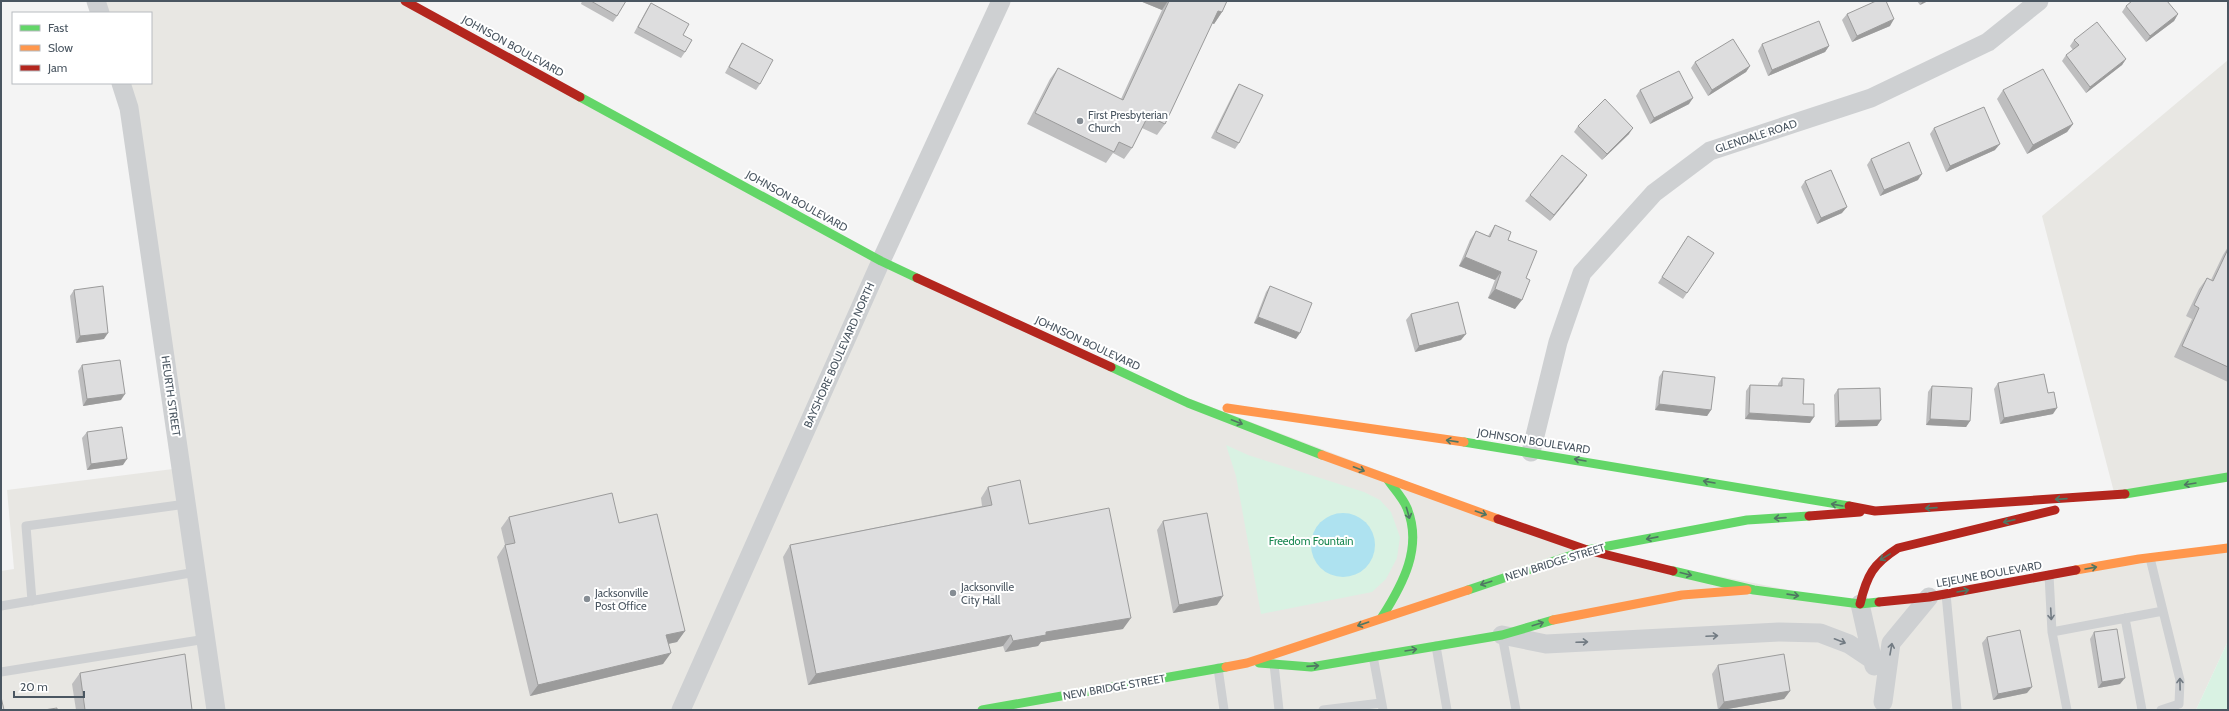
<svg xmlns="http://www.w3.org/2000/svg" width="2229" height="711" viewBox="0 0 2229 711" font-family="Cabin,sans-serif">
<rect width="100%" height="100%" fill="#f4f4f4"/>
<path fill="#e8e7e3" d="M 96,1 L 406,1 L 881,261 L 1133,377 L 1587,550 L 1860,604 L 2228,548 L 2228,641 L 2196,710 L 1,710 L 1,571 L 14,569 L 7,490 L 181,468 L 121,83 L 151,83 L 151,13 L 100,13 Z
M 2228,60 L 2228,478 L 2115,496 L 2042,216 Z"/>
<path fill="#d9f2e3" d="M 1226,445 L 1248,455 L 1364,492 L 1380,500 L 1391,512 L 1400,537 L 1397,558 L 1386,579 L 1372,592 L 1261,614 L 1236,476 Z
M 2228,641 L 2228,710 L 2196,710 Z"/>
<path fill="#aee2f0" d="M1311 545a32 32 0 1 1 64 0a32 32 0 1 1-64 0Z"/>
<g fill="none" stroke-linecap="round" stroke-linejoin="round">
<path stroke="#ced0d2" stroke-width="9" d="M 2150,558 L 2180,680 L 2179,704 L 2161,710
M 2049,575 L 2052,632 L 2067,710
M 1946,594 L 1957,710
M 32,601 L 26,526 L 186,504
M 1,606 L 196,572
M 2125,618 L 2142,710
M 2052,632 L 2163,611
M 1502,635 L 1516,710
M 1436,646 L 1447,710
M 1373,656 L 1383,710
M 1274,664 L 1279,710
M 1218,668 L 1224,710
M 1,672 L 206,639
M 1323,710 L 1381,703"/>
<path stroke="#ced0d2" stroke-width="19" d="M 96,1 L 100,13
M 121,83 L 129,108 L 216,710
M 1531,452 L 1558,342 L 1582,273 L 1654,193 L 1710,151 L 1871,98 L 1988,42 L 2039,1
M 1860,604 L 1874,666
M 1502,635 L 1546,644 L 1779,632 L 1820,633 L 1849,644 L 1873,660
M 1883,702 L 1891,643 L 1929,597
M 681,710 L 881,261 L 1001,1"/>
<path stroke="#63d668" stroke-width="9" d="M 580,97 L 881,261 L 917,278
M 1111,367 L 1188,403 L 1322,455
M 1464,442 L 1849,506
M 2125,494 L 2228,477
M 1673,571 L 1754,590 L 1860,604 L 1879,602
M 1468,590 L 1587,550 L 1747,520 L 1809,516
M 1382,617 C 1403,584 1423,547 1407,508 C 1403,498 1394,489 1388,480
M 1259,663 L 1311,667 L 1502,635 L 1553,620
M 982,710 L 1226,667"/>
<path stroke="#ff974d" stroke-width="9" d="M 1227,408 L 1464,442
M 1322,455 L 1498,519
M 2076,570 L 2139,559 L 2228,548
M 1553,620 L 1682,595 L 1747,590
M 1226,667 L 1247,663 L 1468,590"/>
<path stroke="#b3261e" stroke-width="9" d="M 405,1 L 580,97
M 917,278 L 1111,367
M 1849,506 L 1875,511 L 2125,494
M 1809,516 L 1860,512
M 1498,519 L 1587,550 L 1673,571
M 1879,602 L 1929,597 L 2076,570
M 1860,604 C 1867,575 1873,564 1898,548 L 2055,510"/>
</g>
<path fill="#bebebf" d="M 582,1 L 626,1 L 617,16 L 613,22 L 581,4 Z
M 1140,1 L 1227,1 L 1222,12 L 1214,24 L 1212,23 L 1165,124 L 1157,135 L 1142,128 L 1132,148 L 1124,159 L 1113,153 L 1106,163 L 1027,124 L 1050,79 L 1058,68 L 1121,99 L 1162,10 Z
M 1917,1 L 1928,1 L 1920,5 Z
M 651,3 L 683,35 L 685,52 L 681,58 L 634,33 L 647,9 Z
M 2126,6 L 2178,14 L 2174,21 L 2146,42 L 2122,12 Z
M 1847,14 L 1890,26 L 1852,42 L 1842,20 Z
M 2074,40 L 2126,59 L 2122,65 L 2086,93 L 2062,61 L 2066,55 L 2073,50 L 2070,46 Z
M 742,43 L 760,84 L 756,90 L 725,73 L 738,49 Z
M 1762,44 L 1829,46 L 1825,52 L 1768,76 L 1758,51 Z
M 1695,62 L 1750,66 L 1746,72 L 1708,96 L 1691,68 Z
M 1239,84 L 1239,143 L 1235,149 L 1211,138 L 1235,90 Z
M 1640,90 L 1689,104 L 1650,124 L 1636,96 Z
M 2003,90 L 2073,124 L 2067,132 L 2027,154 L 1997,99 Z
M 1578,126 L 1629,134 L 1602,160 L 1574,132 Z
M 1934,128 L 1995,150 L 1946,172 L 1930,134 Z
M 1871,159 L 1918,180 L 1880,196 L 1867,165 Z
M 1587,175 L 1583,181 L 1550,221 L 1525,201 L 1530,195 Z
M 1805,181 L 1842,213 L 1817,224 L 1801,187 Z
M 1495,225 L 1508,240 L 1526,278 L 1515,309 L 1488,298 L 1495,280 L 1459,266 L 1470,240 L 1476,231 L 1488,236 Z
M 1684,242 L 1714,253 L 1683,299 L 1658,283 Z
M 2228,247 L 2228,382 L 2174,357 L 2192,319 L 2186,316 L 2199,289 L 2207,278 L 2211,280 L 2223,255 Z
M 1270,286 L 1296,339 L 1254,323 L 1266,292 Z
M 74,290 L 104,339 L 76,343 L 70,296 Z
M 1411,314 L 1461,340 L 1415,352 L 1406,320 Z
M 82,365 L 121,400 L 83,406 L 78,371 Z
M 1663,371 L 1711,410 L 1707,416 L 1655,410 L 1659,377 Z
M 1782,378 L 1810,423 L 1745,419 L 1746,391 L 1750,385 L 1778,386 L 1778,384 Z
M 1998,383 L 2048,393 L 2053,414 L 2000,424 L 1994,389 Z
M 1932,386 L 1970,421 L 1966,427 L 1926,425 L 1928,392 Z
M 1838,389 L 1881,420 L 1877,426 L 1835,427 L 1834,395 Z
M 87,432 L 123,465 L 87,470 L 82,438 Z
M 988,487 L 1029,524 L 1123,629 L 1041,642 L 1038,646 L 1005,652 L 1003,646 L 808,685 L 783,557 L 790,545 L 982,506 L 981,498 Z
M 509,517 L 619,523 L 685,631 L 677,642 L 668,644 L 663,664 L 530,696 L 497,557 L 505,545 L 501,528 Z
M 1163,521 L 1217,605 L 1173,613 L 1157,530 Z
M 2094,632 L 2120,684 L 2098,688 L 2090,639 Z
M 1987,637 L 2027,693 L 1993,700 L 1982,643 Z
M 1718,665 L 1790,691 L 1784,699 L 1722,710 L 1718,710 L 1712,674 Z
M 80,673 L 192,710 L 76,710 L 72,684 Z"/>
<path fill="#9b9b9b" d="M 1140,1 L 1168,1 L 1162,10 Z
M 1923,1 L 1928,1 L 1920,5 Z
M 1218,11 L 1222,12 L 1214,24 L 1210,22 Z
M 2178,14 L 2174,21 L 2146,42 L 2150,36 Z
M 1894,19 L 1890,26 L 1852,42 L 1857,36 Z
M 1829,46 L 1825,52 L 1768,76 L 1772,70 Z
M 2126,59 L 2122,65 L 2086,93 L 2090,87 Z
M 1750,66 L 1746,72 L 1708,96 L 1712,90 Z
M 1693,98 L 1689,104 L 1650,124 L 1654,118 Z
M 2073,124 L 2067,132 L 2027,154 L 2033,145 Z
M 1633,128 L 1629,134 L 1602,160 L 1607,154 Z
M 2000,144 L 1995,150 L 1946,172 L 1950,166 Z
M 1922,174 L 1918,180 L 1880,196 L 1884,190 Z
M 1587,175 L 1583,181 L 1550,221 L 1554,215 Z
M 1847,207 L 1842,213 L 1817,224 L 1821,218 Z
M 1465,257 L 1501,272 L 1495,280 L 1459,266 Z
M 1495,289 L 1522,300 L 1515,309 L 1488,298 Z
M 1258,317 L 1300,333 L 1296,339 L 1254,323 Z
M 108,333 L 104,339 L 76,343 L 80,336 Z
M 1466,334 L 1461,340 L 1415,352 L 1419,346 Z
M 125,394 L 121,400 L 83,406 L 87,399 Z
M 1659,404 L 1711,410 L 1707,416 L 1655,410 Z
M 2057,408 L 2053,414 L 2000,424 L 2004,418 Z
M 1749,413 L 1814,417 L 1810,423 L 1745,419 Z
M 1930,419 L 1970,421 L 1966,427 L 1926,425 Z
M 1881,420 L 1877,426 L 1835,427 L 1839,421 Z
M 127,459 L 123,465 L 87,470 L 91,464 Z
M 1223,596 L 1217,605 L 1173,613 L 1179,605 Z
M 1131,618 L 1123,629 L 1041,642 L 1038,646 L 1005,652 L 1013,641 L 1046,632 Z
M 685,631 L 677,642 L 658,646 L 666,635 Z
M 1011,635 L 1003,646 L 808,685 L 816,674 Z
M 671,653 L 663,664 L 530,696 L 538,685 Z
M 2125,678 L 2120,684 L 2098,688 L 2102,682 Z
M 2032,687 L 2027,693 L 1993,700 L 1998,694 Z
M 1790,691 L 1784,699 L 1722,710 L 1718,710 L 1724,702 Z"/>
<path fill="#ddddde" stroke="#9b9b9b" d="M 591,1 L 626,1 L 617,16 Z
M 1169,1 L 1227,1 L 1222,12 L 1218,11 L 1165,124 L 1148,116 L 1132,148 L 1119,142 L 1114,152 L 1035,113 L 1058,68 L 1123,100 Z
M 1876,1 L 1886,1 L 1894,19 L 1857,36 L 1847,14 Z
M 2132,1 L 2167,1 L 2178,14 L 2150,36 L 2126,6 Z
M 651,3 L 689,24 L 683,35 L 692,40 L 685,52 L 638,27 Z
M 1819,21 L 1829,46 L 1772,70 L 1762,44 Z
M 2097,22 L 2126,59 L 2090,87 L 2066,55 L 2079,45 L 2074,40 Z
M 1733,39 L 1750,66 L 1712,90 L 1695,62 Z
M 742,43 L 773,60 L 760,84 L 729,67 Z
M 2043,69 L 2073,124 L 2033,145 L 2003,90 Z
M 1679,71 L 1693,98 L 1654,118 L 1640,90 Z
M 1239,84 L 1263,95 L 1239,143 L 1216,132 Z
M 1605,99 L 1633,128 L 1607,154 L 1578,126 Z
M 1984,107 L 2000,144 L 1950,166 L 1934,128 Z
M 1909,142 L 1922,174 L 1884,190 L 1871,159 Z
M 1562,155 L 1587,175 L 1554,215 L 1530,195 Z
M 1831,170 L 1847,207 L 1821,218 L 1805,181 Z
M 1495,225 L 1511,232 L 1508,240 L 1537,251 L 1526,278 L 1530,280 L 1522,300 L 1495,289 L 1501,272 L 1465,257 L 1476,231 L 1490,237 Z
M 1688,236 L 1714,253 L 1687,293 L 1662,277 Z
M 2228,249 L 2228,367 L 2182,346 L 2199,308 L 2194,305 L 2207,278 L 2213,281 Z
M 103,286 L 108,333 L 80,336 L 74,290 Z
M 1270,286 L 1312,303 L 1300,333 L 1258,317 Z
M 1458,302 L 1466,334 L 1419,346 L 1411,314 Z
M 120,360 L 125,394 L 87,399 L 82,365 Z
M 1663,371 L 1715,377 L 1711,410 L 1659,404 Z
M 2044,374 L 2048,393 L 2054,392 L 2057,408 L 2004,418 L 1998,383 Z
M 1782,378 L 1804,379 L 1803,404 L 1814,404 L 1814,417 L 1749,413 L 1750,385 L 1782,386 Z
M 1932,386 L 1972,388 L 1970,421 L 1930,419 Z
M 1880,388 L 1881,420 L 1839,421 L 1838,389 Z
M 122,427 L 127,459 L 91,464 L 87,432 Z
M 1020,480 L 1029,524 L 1109,508 L 1131,618 L 1046,632 L 1046,635 L 1013,641 L 1011,635 L 816,674 L 790,545 L 992,505 L 988,487 Z
M 612,493 L 619,523 L 657,514 L 685,631 L 666,635 L 671,653 L 538,685 L 505,545 L 515,543 L 509,517 Z
M 1207,513 L 1223,596 L 1179,605 L 1163,521 Z
M 2117,629 L 2125,678 L 2102,682 L 2094,632 Z
M 2020,630 L 2032,687 L 1998,694 L 1987,637 Z
M 185,654 L 192,710 L 85,710 L 80,673 Z
M 1784,654 L 1790,691 L 1724,702 L 1718,665 Z
M 1,697 L 4,710 L 1,710 Z
M 57,708 L 57,710 L 44,710 Z"/>
<defs><path id="oneway-shaft" d="M-6 0H5M1.5-3L5.5 0L1.5 3" fill="none" stroke-width="1.6" stroke-linecap="round" stroke-linejoin="round"/></defs>
<g stroke="#507663">
<use href="#oneway-shaft" transform="translate(1237 422) rotate(21)"/>
<use href="#oneway-shaft" transform="translate(1452 441) rotate(-172)"/>
<use href="#oneway-shaft" transform="translate(1580 460) rotate(-170)"/>
<use href="#oneway-shaft" transform="translate(1359 469) rotate(21)"/>
<use href="#oneway-shaft" transform="translate(1709 482) rotate(-170)"/>
<use href="#oneway-shaft" transform="translate(2190 484) rotate(171)"/>
<use href="#oneway-shaft" transform="translate(2061 499) rotate(176)"/>
<use href="#oneway-shaft" transform="translate(1837 505) rotate(-170)"/>
<use href="#oneway-shaft" transform="translate(1931 508) rotate(176)"/>
<use href="#oneway-shaft" transform="translate(1408 513) rotate(74)"/>
<use href="#oneway-shaft" transform="translate(1481 513) rotate(19)"/>
<use href="#oneway-shaft" transform="translate(1780 518) rotate(176)"/>
<use href="#oneway-shaft" transform="translate(2009 521) rotate(167)"/>
<use href="#oneway-shaft" transform="translate(1652 538) rotate(169)"/>
<use href="#oneway-shaft" transform="translate(1885 557) rotate(149)"/>
<use href="#oneway-shaft" transform="translate(2091 568) rotate(-10)"/>
<use href="#oneway-shaft" transform="translate(1686 574) rotate(14)"/>
<use href="#oneway-shaft" transform="translate(1486 583) rotate(162)"/>
<use href="#oneway-shaft" transform="translate(1963 591) rotate(-10)"/>
<use href="#oneway-shaft" transform="translate(1793 595) rotate(8)"/>
<use href="#oneway-shaft" transform="translate(1363 624) rotate(161)"/>
<use href="#oneway-shaft" transform="translate(1538 624) rotate(-17)"/>
<use href="#oneway-shaft" transform="translate(1411 650) rotate(-9)"/>
<use href="#oneway-shaft" transform="translate(1313 666) rotate(-4)"/>
</g>
<g stroke="#727b83">
<use href="#oneway-shaft" transform="translate(2051 614) rotate(87)"/>
<use href="#oneway-shaft" transform="translate(1712 636) rotate(-3)"/>
<use href="#oneway-shaft" transform="translate(1840 641) rotate(21)"/>
<use href="#oneway-shaft" transform="translate(1582 642) rotate(-2)"/>
<use href="#oneway-shaft" transform="translate(1891 649) rotate(-80)"/>
<use href="#oneway-shaft" transform="translate(2180 684) rotate(-91)"/>
</g>
<g fill="#868d94" stroke="#fff" stroke-width="1.5">
<circle cx="1080" cy="121" r="4"/>
<circle cx="953" cy="593" r="4"/>
<circle cx="587" cy="599" r="4"/>
</g>
<g text-anchor="middle" dominant-baseline="central" stroke-width="4" stroke-linejoin="round" paint-order="stroke">
<g font-size="11" fill="#4a5661" stroke="#fff">
<text transform="translate(513 46) rotate(29)">JOHNSON BOULEVARD</text>
<text transform="translate(1756 136) rotate(-18)">GLENDALE ROAD</text>
<text transform="translate(797 201) rotate(29)">JOHNSON BOULEVARD</text>
<text transform="translate(1088 343) rotate(25)">JOHNSON BOULEVARD</text>
<text transform="translate(839 355) rotate(-66)">BAYSHORE BOULEVARD NORTH</text>
<text transform="translate(171 396) rotate(82)">HEURTH STREET</text>
<text transform="translate(1534 441) rotate(9)">JOHNSON BOULEVARD</text>
<text transform="translate(1555 562) rotate(-17)">NEW BRIDGE STREET</text>
<text transform="translate(1989 574) rotate(-10)">LEJEUNE BOULEVARD</text>
<text transform="translate(1114 687) rotate(-10)">NEW BRIDGE STREET</text>
</g>
<g font-size="11" fill="#4a5661" stroke="#fff" text-anchor="start">
<text x="1088" y="115">First Presbyterian<tspan x="1088" dy="13">Church</tspan></text>
<text x="961" y="587">Jacksonville<tspan x="961" dy="13">City Hall</tspan></text>
<text x="595" y="593">Jacksonville<tspan x="595" dy="13">Post Office</tspan></text>
</g>
<g font-size="11" fill="#17864f" stroke="#fff">
<text x="1311" y="541">Freedom Fountain</text>
</g>
</g>
<rect width="2229" height="711" fill="none" stroke="#4a5661" stroke-width="4"/>
<rect x="12" y="12" width="140" height="72" fill="#ffffff" stroke="#b7bbc0"/>
<rect x="20" y="25" width="20" height="6" fill="#63d668" stroke="#b7bbc0"/>
<text x="48" y="32" font-size="12" fill="#4a5661">Fast</text>
<rect x="20" y="45" width="20" height="6" fill="#ff974d" stroke="#b7bbc0"/>
<text x="48" y="52" font-size="12" fill="#4a5661">Slow</text>
<rect x="20" y="65" width="20" height="6" fill="#b3261e" stroke="#b7bbc0"/>
<text x="48" y="72" font-size="12" fill="#4a5661">Jam</text>
<path d="M14 691v6h70v-6" fill="none" stroke="#4a5661" stroke-width="2"/>
<text x="20" y="691" font-size="12" fill="#4a5661" stroke="#ffffff" stroke-width="3" paint-order="stroke">20 m</text>
</svg>
